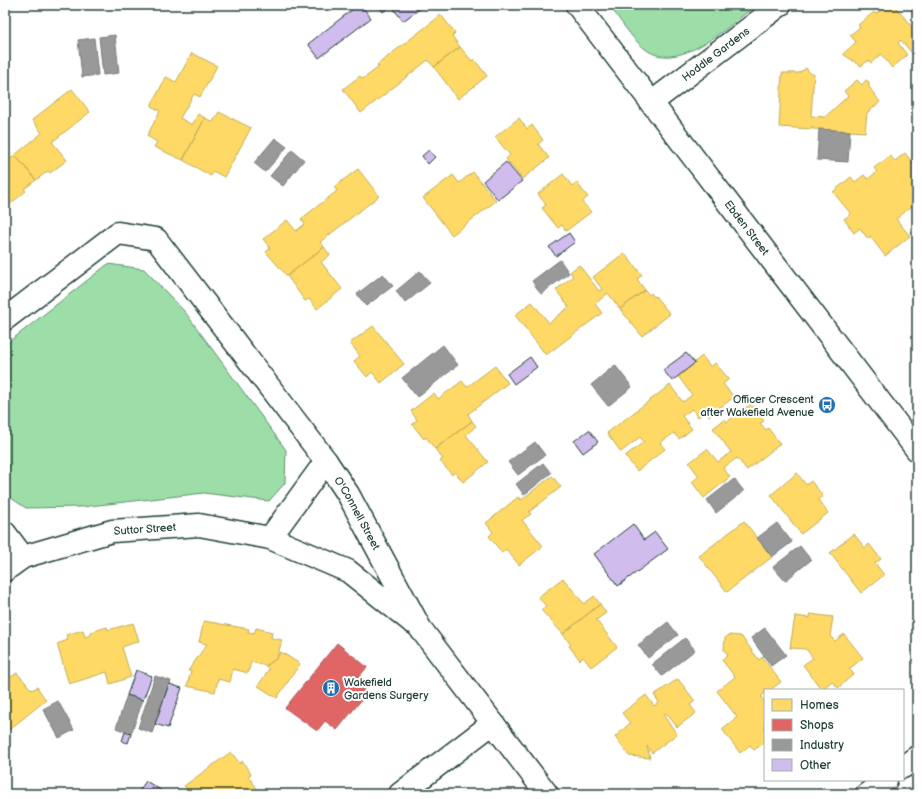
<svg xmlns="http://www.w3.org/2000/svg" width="922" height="799" viewBox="0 0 922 799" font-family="'Balsamiq Sans',sans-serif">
<rect width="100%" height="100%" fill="#fff"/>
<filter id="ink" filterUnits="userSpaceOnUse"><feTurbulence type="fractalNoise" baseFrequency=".025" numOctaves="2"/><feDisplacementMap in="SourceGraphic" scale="8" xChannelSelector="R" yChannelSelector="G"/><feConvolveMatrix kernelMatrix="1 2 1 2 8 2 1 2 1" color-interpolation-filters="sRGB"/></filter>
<g filter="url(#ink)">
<path fill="#9ddea8" stroke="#5e8e6e" d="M 609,5 L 756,5 C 730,25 677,76 644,48 C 631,38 619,18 609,5 Z
M 108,264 L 144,269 L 185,312 L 286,450 L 285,483 L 269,501 L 204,493 L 81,507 L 26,508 L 5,494 L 5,345 Z"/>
<path fill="#ffd966" stroke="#bcaa57" d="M 888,5 L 894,5 L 917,33 L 917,47 L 911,52 L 901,40 L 898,43 L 907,55 L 892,68 L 881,54 L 871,63 L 869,60 L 861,66 L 843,54 L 856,42 L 850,35 L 860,27 L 858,25 L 874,12 L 876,14 Z
M 441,15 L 455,33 L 452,36 L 460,47 L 434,67 L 428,60 L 361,113 L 343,89 L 360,76 L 363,79 L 379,67 L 377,65 Z
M 460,47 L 472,61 L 474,59 L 487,76 L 458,99 L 434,67 Z
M 192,53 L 217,66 L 200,97 L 194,94 L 180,118 L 192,125 L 198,114 L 205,118 L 183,160 L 154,147 L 157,142 L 147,136 L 160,111 L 151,106 L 166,77 L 176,82 Z
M 806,68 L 811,74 L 814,74 L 811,116 L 825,117 L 848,96 L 844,91 L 857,80 L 862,85 L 866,80 L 869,82 L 869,87 L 880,102 L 867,113 L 865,132 L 813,129 L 812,126 L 812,129 L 779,127 L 782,73 L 799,73 Z
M 72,89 L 90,112 L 52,142 L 67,160 L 50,173 L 48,171 L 36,180 L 15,155 L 42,133 L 32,120 Z
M 219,112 L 251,128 L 224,177 L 213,171 L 211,176 L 183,160 L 205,118 L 213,122 Z
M 519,118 L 527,129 L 532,125 L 543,140 L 538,144 L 549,158 L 522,179 L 506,159 L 510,155 L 495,137 Z
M 905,153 L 913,163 L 917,160 L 917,202 L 896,219 L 910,236 L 885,256 L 870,236 L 868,239 L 860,228 L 854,233 L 844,219 L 851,214 L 833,192 L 851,177 L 855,182 L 864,175 L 868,179 L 877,172 L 874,168 L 890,156 L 895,161 Z
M 5,154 L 9,160 L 15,155 L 36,180 L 24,189 L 26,191 L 9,205 L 5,200 Z
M 358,169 L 379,196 L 320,242 L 324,247 L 287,276 L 266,252 L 270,248 L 263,239 L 287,220 L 296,231 L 305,224 L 301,219 L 337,191 L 334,187 Z
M 473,172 L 496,201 L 452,235 L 423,198 L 453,175 L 459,183 Z
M 563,174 L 572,186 L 576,182 L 588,197 L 582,202 L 591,212 L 566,231 L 562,225 L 558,228 L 542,208 L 546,205 L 538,194 Z
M 324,247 L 330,255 L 321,262 L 342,289 L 317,309 L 309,299 L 305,301 L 287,276 Z
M 624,253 L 642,275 L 637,279 L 645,290 L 620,309 L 608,293 L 595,304 L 602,313 L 546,355 L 515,315 L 532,302 L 549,323 L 569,307 L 556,290 L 573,276 L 570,272 L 579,265 L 599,291 L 602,289 L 593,277 Z
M 645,290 L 649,295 L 651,293 L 654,297 L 655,296 L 670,314 L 642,336 L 620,309 Z
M 373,326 L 404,364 L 381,383 L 372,372 L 367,377 L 354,361 L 360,356 L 350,343 Z
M 702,356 L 711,367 L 715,363 L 729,379 L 723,384 L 734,397 L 709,416 L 706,412 L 698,417 L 692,409 L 682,416 L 692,429 L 679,439 L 674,433 L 660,443 L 665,449 L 637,471 L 625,456 L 644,442 L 640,437 L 621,452 L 607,433 L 670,385 L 683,402 L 692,395 L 678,376 Z
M 495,366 L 508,383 L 468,414 L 472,421 L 435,449 L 426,437 L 424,439 L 412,424 L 417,420 L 411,411 L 434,393 L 438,399 L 462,381 L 467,387 Z
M 751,404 L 764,421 L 760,423 L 766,430 L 768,428 L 780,444 L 747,470 L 737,458 L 723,468 L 730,477 L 704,498 L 692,482 L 699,476 L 689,463 L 707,449 L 718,462 L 731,452 L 713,428 L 725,419 L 727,422 Z
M 472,421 L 476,426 L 466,435 L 488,462 L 463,482 L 455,472 L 452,475 L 440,461 L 443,459 L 435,449 Z
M 797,473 L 806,485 L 811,481 L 823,496 L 818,500 L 828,513 L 801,534 L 771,495 Z
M 552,476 L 561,487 L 529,512 L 531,514 L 522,520 L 543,546 L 519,565 L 506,549 L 502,553 L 489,536 L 493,532 L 486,523 L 518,497 L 521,500 Z
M 744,521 L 772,557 L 727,592 L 699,556 Z
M 854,534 L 865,548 L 869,544 L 881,559 L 875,563 L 884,575 L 861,593 L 830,553 Z
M 563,578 L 584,604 L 594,596 L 600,604 L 563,634 L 541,610 L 546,606 L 538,597 Z
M 600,604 L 606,613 L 596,620 L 617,647 L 591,667 L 583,657 L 580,660 L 569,646 L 571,645 L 563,634 Z
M 810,614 L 833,617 L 830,636 L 835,641 L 844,634 L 863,658 L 849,669 L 854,674 L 838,688 L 832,681 L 822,690 L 803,665 L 813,658 L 806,649 L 790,648 L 795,616 L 810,618 Z
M 204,621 L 249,629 L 248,632 L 254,633 L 256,628 L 272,632 L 271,638 L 282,640 L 277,658 L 266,666 L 251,662 L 248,673 L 233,669 L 230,682 L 218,679 L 215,692 L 187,686 L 191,671 L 188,671 L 207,644 L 199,642 Z
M 133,623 L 139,641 L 122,647 L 131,677 L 110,684 L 107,672 L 69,684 L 57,644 L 68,640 L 66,635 L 83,630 L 85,637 L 91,635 L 91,632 L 107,627 L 108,630 Z
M 729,635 L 741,636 L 759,660 L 762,657 L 781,682 L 770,690 L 765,690 L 765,693 L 761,697 L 765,703 L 765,742 L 754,750 L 750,745 L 740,753 L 722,729 L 737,717 L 717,691 L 735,677 L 722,660 L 728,655 L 724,650 L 725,638 Z
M 281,652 L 300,664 L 277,698 L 258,686 L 269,669 L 266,666 L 277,658 Z
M 17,673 L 32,690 L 37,687 L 46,700 L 5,733 L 5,681 Z
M 678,679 L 695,701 L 690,705 L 696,713 L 677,727 L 666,713 L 663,715 L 677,734 L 652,753 L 647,746 L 650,758 L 629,756 L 615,737 L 630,723 L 622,713 L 646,695 L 654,706 L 659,702 L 654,695 Z
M 5,741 L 11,748 L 5,754 Z
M 231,752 L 240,764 L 242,761 L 251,774 L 248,776 L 258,790 L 254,794 L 201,794 L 197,788 L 191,793 L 184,786 Z"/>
<path fill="#e06666" stroke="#a65a57" d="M 337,643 L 367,667 L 355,682 L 367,693 L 337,730 L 325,721 L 317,731 L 285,708 Z"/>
<path fill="#999" stroke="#747d7b" d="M 115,35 L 119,73 L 103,75 L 99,37 Z
M 94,38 L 98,75 L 82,77 L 78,40 Z
M 819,129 L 850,131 L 848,162 L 817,160 Z
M 275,138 L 287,147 L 265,172 L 254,163 Z
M 292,150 L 304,160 L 283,186 L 270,176 Z
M 560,260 L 569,273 L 541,294 L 532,281 Z
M 420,271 L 430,283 L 405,303 L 396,291 Z
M 383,274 L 393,286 L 366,306 L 357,294 Z
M 443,345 L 458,365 L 417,397 L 402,378 Z
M 615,365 L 632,387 L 608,406 L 591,385 Z
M 535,442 L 545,455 L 518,475 L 508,462 Z
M 543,463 L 551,473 L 524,495 L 516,484 Z
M 734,479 L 744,491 L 716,513 L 707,500 Z
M 777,523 L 792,542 L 772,557 L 757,538 Z
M 800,546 L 811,560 L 785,581 L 773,567 Z
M 668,622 L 678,635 L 648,658 L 638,645 Z
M 765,628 L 786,655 L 771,666 L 751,638 Z
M 685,638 L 695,650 L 662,676 L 652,664 Z
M 155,676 L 171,681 L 152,733 L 138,728 Z
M 127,695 L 143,700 L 131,734 L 116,728 Z
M 58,701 L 74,730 L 59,738 L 43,709 Z"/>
<path fill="#d0bced" stroke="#1f3d34" d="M 358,5 L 361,5 L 371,18 L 319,58 L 308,44 Z
M 378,5 L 392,5 L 383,12 Z
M 397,5 L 419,5 L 421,8 L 403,21 L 393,8 Z
M 429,150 L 435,157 L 428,164 L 422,156 Z
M 506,162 L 522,181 L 498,200 L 483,181 Z
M 569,233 L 575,242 L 556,256 L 549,247 Z
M 686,353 L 695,363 L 672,381 L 663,370 Z
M 530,357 L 537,367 L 514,384 L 507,374 Z
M 589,430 L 598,442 L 583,453 L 574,441 Z
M 633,524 L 644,540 L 655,532 L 668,549 L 618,586 L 594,554 Z
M 136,670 L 152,676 L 143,700 L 127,695 Z
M 169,684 L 182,688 L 168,728 L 155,724 Z
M 125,732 L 131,734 L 128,743 L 122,741 Z
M 146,781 L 167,794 L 137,794 Z"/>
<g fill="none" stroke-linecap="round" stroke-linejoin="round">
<g stroke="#1f3d34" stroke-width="25">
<g id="street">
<path id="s1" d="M 577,5 L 917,450"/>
<path id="s2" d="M 651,103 L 780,5"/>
<path id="s3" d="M 5,319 L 118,233 L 156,239 L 326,461 L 348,494 L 420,628 L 547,794"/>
<path d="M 5,533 L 23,557"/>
<path d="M 270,538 L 326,461"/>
<path id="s4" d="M 5,570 L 23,557 L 112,531 L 199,525 L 270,538 L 348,571 L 412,622"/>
<path d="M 903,767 L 917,757"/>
<path d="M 400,794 L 493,723"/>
<path d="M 867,794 L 886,780"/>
</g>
</g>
<use href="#street" stroke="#fff" stroke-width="22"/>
</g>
</g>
<defs>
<g id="bus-disc" transform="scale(0.9)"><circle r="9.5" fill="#1f6fb2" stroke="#fff"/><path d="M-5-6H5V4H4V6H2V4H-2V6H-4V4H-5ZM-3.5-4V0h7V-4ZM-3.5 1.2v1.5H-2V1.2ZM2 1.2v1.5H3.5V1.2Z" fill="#fff"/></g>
<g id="building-disc" transform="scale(0.9)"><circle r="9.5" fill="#1f6fb2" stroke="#fff"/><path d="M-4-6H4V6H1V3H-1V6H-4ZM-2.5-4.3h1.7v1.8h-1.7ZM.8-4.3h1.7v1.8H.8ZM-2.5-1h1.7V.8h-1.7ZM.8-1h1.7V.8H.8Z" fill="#fff"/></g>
</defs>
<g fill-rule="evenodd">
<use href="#bus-disc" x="827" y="405"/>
<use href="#building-disc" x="331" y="688"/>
</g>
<g text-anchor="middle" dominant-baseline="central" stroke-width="4" stroke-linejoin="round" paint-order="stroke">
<g font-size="11" fill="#1f3d34" stroke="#fff">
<text stroke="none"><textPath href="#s2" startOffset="81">Hoddle Gardens</textPath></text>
<text stroke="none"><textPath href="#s1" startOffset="280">Ebden Street</textPath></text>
<text stroke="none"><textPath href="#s3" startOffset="521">O'Connell Street</textPath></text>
<text stroke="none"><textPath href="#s4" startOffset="148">Suttor Street</textPath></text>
</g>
<g font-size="11" fill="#1f3d34" stroke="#fff" text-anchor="end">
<text x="814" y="399">Officer Crescent<tspan x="814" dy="13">after Wakefield Avenue</tspan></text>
<text x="344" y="682" text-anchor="start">Wakefield<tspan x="344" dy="13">Gardens Surgery</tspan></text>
</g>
</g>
<rect width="922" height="799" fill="none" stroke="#fff" stroke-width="20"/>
<rect x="10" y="10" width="902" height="779" fill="none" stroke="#1f3d34" stroke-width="1.5" filter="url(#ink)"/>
<rect x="764" y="689" width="140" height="92" fill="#ffffff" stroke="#a5b1ae"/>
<rect x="772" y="699" width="20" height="12" fill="#ffd966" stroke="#a5b1ae"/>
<text x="800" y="709" font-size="12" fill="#1f3d34">Homes</text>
<rect x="772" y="719" width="20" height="12" fill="#e06666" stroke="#a5b1ae"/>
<text x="800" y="729" font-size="12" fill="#1f3d34">Shops</text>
<rect x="772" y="739" width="20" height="12" fill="#999999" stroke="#a5b1ae"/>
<text x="800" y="749" font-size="12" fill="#1f3d34">Industry</text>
<rect x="772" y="759" width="20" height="12" fill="#d0bced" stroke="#a5b1ae"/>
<text x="800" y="769" font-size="12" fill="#1f3d34">Other</text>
</svg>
